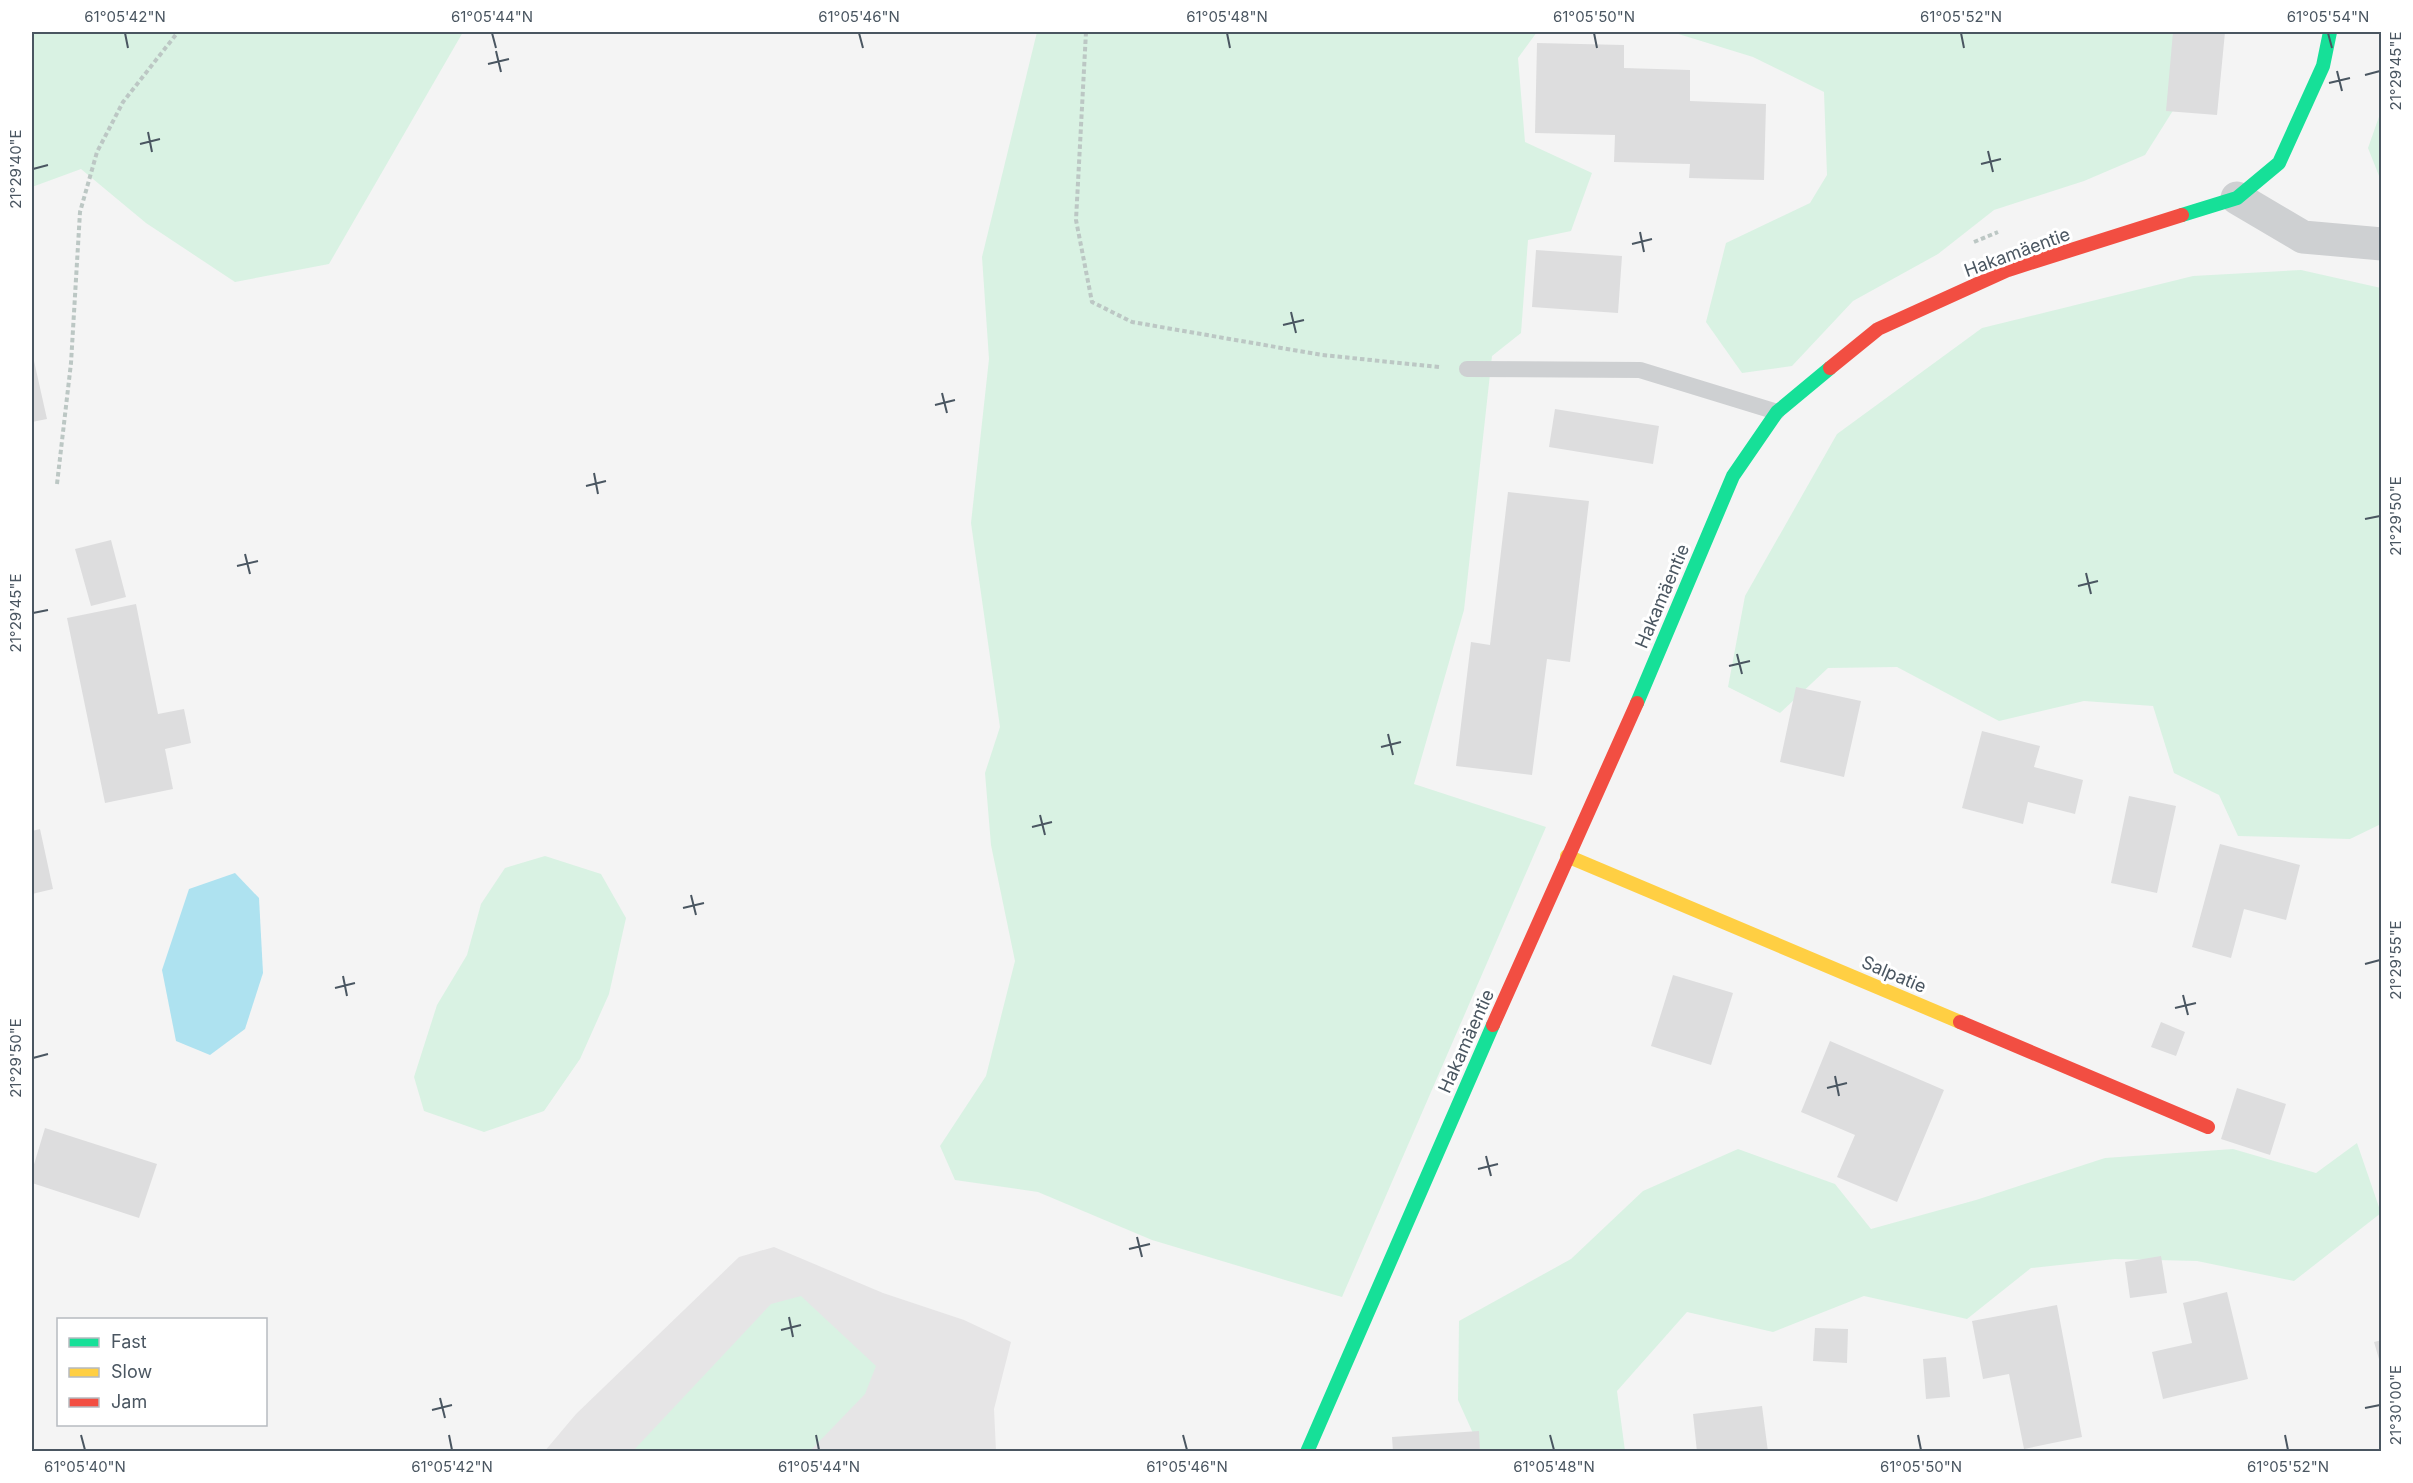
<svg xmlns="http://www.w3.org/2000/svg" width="2413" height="1483" viewBox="0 0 2413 1483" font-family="Inter,sans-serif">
<rect width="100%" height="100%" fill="#f4f4f4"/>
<path fill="#e6e5e6" d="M 774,1247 L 883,1293 L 964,1320 L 1011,1342 L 994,1409 L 996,1451 L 544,1452 L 576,1414 L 739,1257 Z"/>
<path fill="#d9f2e3" d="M 32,32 L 463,32 L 329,264 L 235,282 L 146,223 L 81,169 L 32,187 Z
M 1037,32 L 1537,32 L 1518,58 L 1525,142 L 1592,173 L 1571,231 L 1528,240 L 1521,333 L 1492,356 L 1464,610 L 1414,784 L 1546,827 L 1342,1297 L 1152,1240 L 1038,1192 L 955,1180 L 940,1146 L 986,1076 L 1015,961 L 991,845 L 985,773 L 1000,727 L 971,523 L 989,359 L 982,257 Z
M 1672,32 L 2174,32 L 2179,101 L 2145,155 L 2084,181 L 1994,210 L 1938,254 L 1853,301 L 1792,366 L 1742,373 L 1706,322 L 1726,243 L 1810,203 L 1827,175 L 1824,92 L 1753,57 Z
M 2381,111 L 2382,111 L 2381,181 L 2368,148 Z
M 2301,270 L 2381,288 L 2381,824 L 2350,839 L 2238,836 L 2219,795 L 2174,773 L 2153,706 L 2084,701 L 1999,721 L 1897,667 L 1828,668 L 1780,713 L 1728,687 L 1745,596 L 1837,434 L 1982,328 L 2193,276 Z
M 545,856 L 601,874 L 626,918 L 609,994 L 580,1059 L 544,1111 L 484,1132 L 424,1111 L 414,1077 L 437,1005 L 467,955 L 481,904 L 505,868 Z
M 2357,1143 L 2381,1213 L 2294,1281 L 2197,1261 L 2115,1259 L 2031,1268 L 1967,1319 L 1864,1296 L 1773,1332 L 1687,1312 L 1617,1391 L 1625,1451 L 1481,1451 L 1458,1400 L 1459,1321 L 1571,1259 L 1643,1191 L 1738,1149 L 1835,1184 L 1871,1229 L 1976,1200 L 2105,1158 L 2233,1149 L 2316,1173 Z
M 801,1296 L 876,1366 L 865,1394 L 810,1451 L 633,1451 L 771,1304 Z"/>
<path fill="#aee2f0" d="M 235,873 L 259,898 L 263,973 L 245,1029 L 210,1055 L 176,1041 L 162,970 L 189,889 Z"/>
<path fill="#ddddde" d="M 2173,32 L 2225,32 L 2217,115 L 2166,111 Z
M 1537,43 L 1624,45 L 1624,68 L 1690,70 L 1690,101 L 1766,104 L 1764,180 L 1689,178 L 1690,164 L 1614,162 L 1615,135 L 1535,133 Z
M 1536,250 L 1622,256 L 1618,313 L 1532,307 Z
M 32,352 L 47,419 L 32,422 Z
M 1555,409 L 1659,426 L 1653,464 L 1549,447 Z
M 1508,492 L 1589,501 L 1570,662 L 1547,659 L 1532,775 L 1456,766 L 1471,642 L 1490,645 Z
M 111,540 L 126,597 L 91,606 L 75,549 Z
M 136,604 L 158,714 L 184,709 L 191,743 L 165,749 L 173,789 L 105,803 L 67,618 Z
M 1796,687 L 1861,701 L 1844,777 L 1780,762 Z
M 1982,731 L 2040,746 L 2034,767 L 2083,780 L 2075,814 L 2028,802 L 2023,824 L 1962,808 Z
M 2129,796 L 2176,806 L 2157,893 L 2111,883 Z
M 40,829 L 53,889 L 32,894 L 32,831 Z
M 2220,844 L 2300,865 L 2286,920 L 2244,909 L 2231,958 L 2192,947 Z
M 1673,975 L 1733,993 L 1711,1065 L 1651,1046 Z
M 2161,1022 L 2185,1032 L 2176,1056 L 2151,1047 Z
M 1830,1041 L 1944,1090 L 1897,1202 L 1837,1177 L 1855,1135 L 1801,1112 Z
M 2237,1088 L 2286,1104 L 2270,1155 L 2221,1139 Z
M 45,1128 L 157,1164 L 139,1218 L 32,1183 L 32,1171 Z
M 2161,1256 L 2167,1293 L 2130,1298 L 2125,1262 Z
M 2227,1292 L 2248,1379 L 2163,1399 L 2152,1352 L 2192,1343 L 2183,1303 Z
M 2057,1305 L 2082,1437 L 2024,1449 L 2009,1374 L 1983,1379 L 1972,1321 Z
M 1815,1328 L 1848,1329 L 1847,1363 L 1813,1361 Z
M 2382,1340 L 2382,1366 L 2381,1366 L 2374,1342 Z
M 1946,1357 L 1950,1397 L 1926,1399 L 1923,1359 Z
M 1762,1406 L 1768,1452 L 1697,1452 L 1693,1414 Z
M 1479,1431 L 1480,1452 L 1393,1452 L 1392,1437 Z"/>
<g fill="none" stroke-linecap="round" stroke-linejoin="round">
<path stroke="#bcc7c4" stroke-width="4" stroke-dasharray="4.5 3" stroke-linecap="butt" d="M 1086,32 L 1076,220 L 1092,302 L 1132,322 L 1322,355 L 1439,367
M 1974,242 L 1998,232
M 57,484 L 71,363 L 80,212 L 97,152 L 123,102 L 178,32"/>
<path stroke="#ced0d2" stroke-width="16" d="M 1467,369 L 1640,370 L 1777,412"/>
<path stroke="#ced0d2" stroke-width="33" d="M 2237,198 L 2303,237 L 2382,244"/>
<path stroke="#16e098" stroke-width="14" d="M 2182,215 L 2237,198 L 2279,163 L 2323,66 L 2330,32
M 1637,703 L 1733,476 L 1777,412 L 1830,368
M 1307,1452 L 1493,1025"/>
<path stroke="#ffcf43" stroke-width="14" d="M 1567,856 L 1960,1022"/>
<path stroke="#f24e42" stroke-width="14" d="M 1830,368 L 1878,329 L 2008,270 L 2182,215
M 1960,1022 L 2208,1127
M 1493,1025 L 1637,703"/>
</g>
<path fill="none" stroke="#4a5661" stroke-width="2" d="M 125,33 L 128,48M 492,33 L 496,48M 859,33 L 863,48M 1227,33 L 1230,48M 1594,33 L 1597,48M 1961,33 L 1964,48M 2328,33 L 2332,48M 496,51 L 501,72M 488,64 L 509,59M 2337,71 L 2342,91M 2365,75 L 2380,71M 2329,83 L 2350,78M 148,132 L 152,152M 140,144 L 160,139M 1988,151 L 1993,172M 1981,164 L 2001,159M 33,169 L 48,165M 1640,232 L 1644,252M 1632,244 L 1652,239M 1291,312 L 1296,333M 1283,325 L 1304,320M 942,393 L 947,413M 935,405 L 955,400M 594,473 L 598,494M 586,486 L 606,481M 2365,519 L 2380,516M 245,554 L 250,574M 237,566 L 258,561M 2086,573 L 2091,594M 2078,586 L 2098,581M 33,613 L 48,610M 1737,654 L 1742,674M 1729,666 L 1750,661M 1388,734 L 1393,755M 1381,747 L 1401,742M 1040,815 L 1045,835M 1032,827 L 1052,822M 691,895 L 696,915M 683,908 L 704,903M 2365,964 L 2380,960M 343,976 L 347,996M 335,988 L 355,983M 2183,995 L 2188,1015M 2175,1008 L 2196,1003M 33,1058 L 48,1054M 1835,1076 L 1839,1096M 1827,1088 L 1847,1083M 1486,1156 L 1491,1176M 1478,1169 L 1498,1164M 1137,1237 L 1142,1257M 1129,1249 L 1150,1244M 789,1317 L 793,1337M 781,1330 L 801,1325M 440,1398 L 445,1418M 2365,1408 L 2380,1405M 432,1410 L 452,1405M 81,1435 L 85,1450M 449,1435 L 452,1450M 816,1435 L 819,1450M 1183,1435 L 1187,1450M 1550,1435 L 1554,1450M 1918,1435 L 1921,1450M 2285,1435 L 2288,1450"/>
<g text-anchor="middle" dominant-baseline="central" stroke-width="6" stroke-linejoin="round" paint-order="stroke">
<g font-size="18" fill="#4a5661" stroke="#fff">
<text transform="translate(2017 252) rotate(-20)">Hakamäentie</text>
<text transform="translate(1662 596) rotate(-67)">Hakamäentie</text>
<text transform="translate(1894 974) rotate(23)">Salpatie</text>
<text transform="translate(1466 1041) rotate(-66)">Hakamäentie</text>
</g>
</g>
<rect width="2413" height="1483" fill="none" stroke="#ffffff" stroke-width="66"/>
<rect x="57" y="1318" width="210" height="108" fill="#ffffff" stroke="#b7bbc0" stroke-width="1.5"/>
<rect x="69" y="1338" width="30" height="9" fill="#16e098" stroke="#b7bbc0" stroke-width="1.5"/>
<text x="111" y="1348" font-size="18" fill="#4a5661">Fast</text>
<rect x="69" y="1368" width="30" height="9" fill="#ffcf43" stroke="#b7bbc0" stroke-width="1.5"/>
<text x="111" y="1378" font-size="18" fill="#4a5661">Slow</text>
<rect x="69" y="1398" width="30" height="9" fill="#f24e42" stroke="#b7bbc0" stroke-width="1.5"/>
<text x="111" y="1408" font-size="18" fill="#4a5661">Jam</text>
<rect x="33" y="33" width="2347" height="1417" fill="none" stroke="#4a5661" stroke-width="2"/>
<g font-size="15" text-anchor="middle" fill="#4a5661">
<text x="125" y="22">61°05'42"N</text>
<text x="492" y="22">61°05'44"N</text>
<text x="859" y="22">61°05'46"N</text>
<text x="1227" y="22">61°05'48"N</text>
<text x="1594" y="22">61°05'50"N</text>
<text x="1961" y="22">61°05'52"N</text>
<text x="2328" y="22">61°05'54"N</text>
<text transform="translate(2396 71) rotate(-90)" y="5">21°29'45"E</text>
<text transform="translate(16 169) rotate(-90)" y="5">21°29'40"E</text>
<text transform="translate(2396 516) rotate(-90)" y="5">21°29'50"E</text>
<text transform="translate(16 613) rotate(-90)" y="5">21°29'45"E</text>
<text transform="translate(2396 960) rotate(-90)" y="5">21°29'55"E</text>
<text transform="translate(16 1058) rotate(-90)" y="5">21°29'50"E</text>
<text transform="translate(2396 1405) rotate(-90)" y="5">21°30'00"E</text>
<text x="85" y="1472">61°05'40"N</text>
<text x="452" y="1472">61°05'42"N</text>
<text x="819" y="1472">61°05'44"N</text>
<text x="1187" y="1472">61°05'46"N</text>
<text x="1554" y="1472">61°05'48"N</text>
<text x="1921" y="1472">61°05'50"N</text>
<text x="2288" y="1472">61°05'52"N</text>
</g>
</svg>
